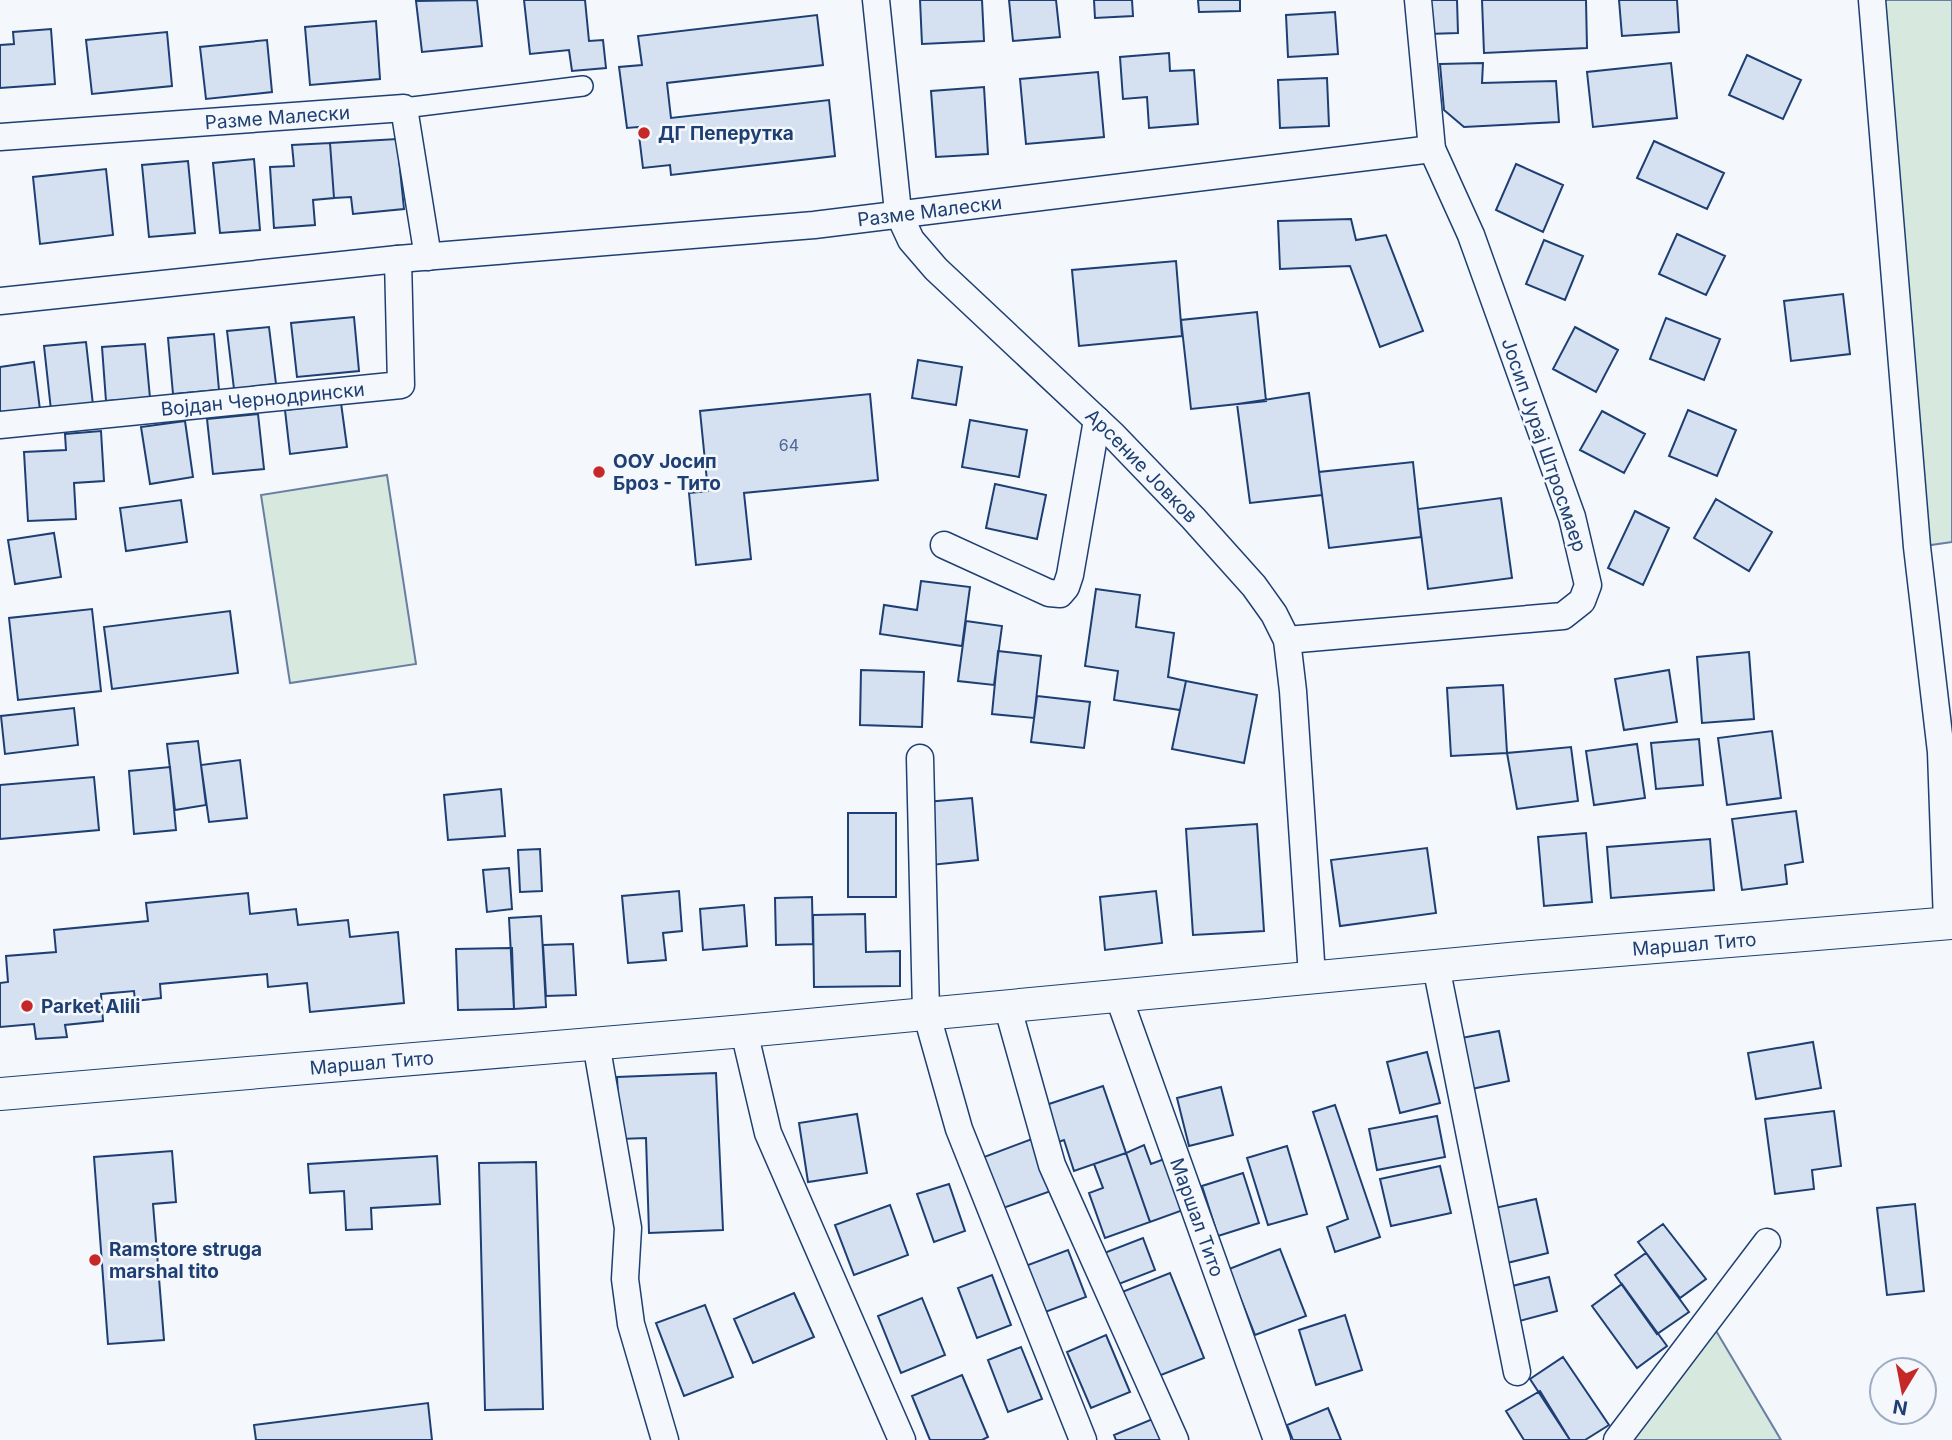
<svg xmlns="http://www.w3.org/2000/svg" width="1952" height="1440" viewBox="0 0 1952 1440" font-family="Inter,sans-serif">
<rect width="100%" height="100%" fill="#f4f7fb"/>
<path fill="#d7e8df" stroke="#687fa3" stroke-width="2" d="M 1872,0 L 1952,0 L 1952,542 L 1917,547 Z
M 387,475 L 416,664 L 290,683 L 261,495 Z
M 1712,1324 L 1781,1440 L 1625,1440 Z"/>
<path fill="#d5e0f0" stroke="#1d3f73" stroke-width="2" d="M 477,0 L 482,46 L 422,52 L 416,1 Z
M 524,0 L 585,0 L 589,41 L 603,40 L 606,68 L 572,71 L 569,50 L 530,54 Z
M 920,0 L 982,0 L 984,41 L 922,44 Z
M 1009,0 L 1056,0 L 1060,37 L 1013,41 Z
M 1094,0 L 1132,0 L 1133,16 L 1095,18 Z
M 1198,0 L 1240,0 L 1240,11 L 1199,12 Z
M 1427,0 L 1457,0 L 1458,33 L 1428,34 Z
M 1482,0 L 1586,0 L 1587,48 L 1484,53 Z
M 1619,0 L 1677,0 L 1679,32 L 1622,36 Z
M 1335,12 L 1338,54 L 1288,57 L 1286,15 Z
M 817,15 L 823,65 L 667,83 L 671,118 L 829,100 L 835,156 L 671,175 L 670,165 L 643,168 L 638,127 L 627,128 L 619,67 L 642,65 L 638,36 Z
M 376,21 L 380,79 L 310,85 L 305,27 Z
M 51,29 L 55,84 L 0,88 L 0,45 L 14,44 L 13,32 Z
M 167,32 L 172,86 L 92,94 L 86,40 Z
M 267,40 L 272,92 L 206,99 L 200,47 Z
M 1169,53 L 1170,71 L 1194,70 L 1198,124 L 1149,128 L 1147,97 L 1123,99 L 1120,57 Z
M 1747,55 L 1801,80 L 1783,119 L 1729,95 Z
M 1483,63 L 1482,83 L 1556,81 L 1559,122 L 1464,127 L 1444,110 L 1440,64 Z
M 1671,63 L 1677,118 L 1593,127 L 1587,72 Z
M 1098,72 L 1104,137 L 1026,144 L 1020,79 Z
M 1327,78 L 1329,126 L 1280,128 L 1278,80 Z
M 984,87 L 988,154 L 936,157 L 931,91 Z
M 397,139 L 404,209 L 353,214 L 351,197 L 334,198 L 330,143 Z
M 1654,141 L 1724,173 L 1707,209 L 1637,178 Z
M 330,143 L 334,198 L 313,200 L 315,225 L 274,228 L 270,167 L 294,166 L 292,145 Z
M 254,159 L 260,230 L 220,233 L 213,163 Z
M 188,161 L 195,233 L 149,237 L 142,165 Z
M 1516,164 L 1563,185 L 1543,232 L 1496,210 Z
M 106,169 L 113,235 L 40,244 L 33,177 Z
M 1351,219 L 1356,240 L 1386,235 L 1423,331 L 1380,347 L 1350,266 L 1280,269 L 1278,221 Z
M 1677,234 L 1725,256 L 1706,295 L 1659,274 Z
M 1544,240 L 1583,256 L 1565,300 L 1526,284 Z
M 1176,261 L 1182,336 L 1079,346 L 1072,270 Z
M 1843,294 L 1850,354 L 1791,361 L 1784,301 Z
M 1257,312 L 1266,401 L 1191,409 L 1181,320 Z
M 354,317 L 359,371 L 297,377 L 291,323 Z
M 1666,318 L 1720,339 L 1704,380 L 1650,359 Z
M 269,327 L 276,384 L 234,389 L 227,331 Z
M 1575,327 L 1618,350 L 1596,392 L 1553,369 Z
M 214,334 L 219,390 L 173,394 L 168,338 Z
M 86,342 L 93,405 L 51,410 L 44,346 Z
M 145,344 L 150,398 L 106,401 L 102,347 Z
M 918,360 L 962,367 L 956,405 L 912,398 Z
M 34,362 L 40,410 L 0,415 L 0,367 Z
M 1309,393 L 1322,495 L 1250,503 L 1237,404 Z
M 870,394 L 878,480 L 744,493 L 751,559 L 696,565 L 689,493 L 708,491 L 700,411 Z
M 341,403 L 347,447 L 290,454 L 285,410 Z
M 1688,410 L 1736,430 L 1717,476 L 1669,456 Z
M 1602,411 L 1645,434 L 1624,473 L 1580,450 Z
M 258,414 L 264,469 L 213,474 L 207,419 Z
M 970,420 L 1027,430 L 1019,477 L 962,467 Z
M 185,421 L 193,477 L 150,484 L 141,427 Z
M 101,431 L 104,481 L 74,483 L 76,519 L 28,521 L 24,452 L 66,450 L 65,434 Z
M 1413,462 L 1421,537 L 1329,548 L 1319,472 Z
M 995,484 L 1046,495 L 1037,539 L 986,528 Z
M 1501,498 L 1512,578 L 1428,589 L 1418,509 Z
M 1716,499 L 1772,532 L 1749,571 L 1694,538 Z
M 181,500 L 187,542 L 126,551 L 120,508 Z
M 1635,511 L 1669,528 L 1643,585 L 1608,568 Z
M 54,533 L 61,577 L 15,584 L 8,540 Z
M 921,581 L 970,587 L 962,646 L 880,634 L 884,605 L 917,610 Z
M 1096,589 L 1140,595 L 1136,627 L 1174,633 L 1168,677 L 1186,681 L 1180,710 L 1114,700 L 1118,671 L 1085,666 Z
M 92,609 L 101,691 L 18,700 L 9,618 Z
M 230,611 L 238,673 L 112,689 L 104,627 Z
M 966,621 L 1002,626 L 994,685 L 958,681 Z
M 998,651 L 1041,656 L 1034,718 L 992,714 Z
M 1749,652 L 1754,719 L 1702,723 L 1697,657 Z
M 861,670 L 924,672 L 922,727 L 860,725 Z
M 1669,670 L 1677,722 L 1624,730 L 1615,679 Z
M 1186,681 L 1257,695 L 1244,763 L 1172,749 Z
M 1503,685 L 1507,753 L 1451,756 L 1447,688 Z
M 1037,696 L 1090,702 L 1084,748 L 1031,742 Z
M 74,708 L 78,745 L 5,754 L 1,716 Z
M 1772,731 L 1781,798 L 1727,805 L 1718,738 Z
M 1699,739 L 1703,785 L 1656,789 L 1651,743 Z
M 198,741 L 206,805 L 175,810 L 167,744 Z
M 1637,744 L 1645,798 L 1594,805 L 1586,751 Z
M 1571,747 L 1578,801 L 1517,809 L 1507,753 Z
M 240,760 L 247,818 L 209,822 L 201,765 Z
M 170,767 L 176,830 L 134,834 L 129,771 Z
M 94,777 L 99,830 L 0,839 L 0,785 Z
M 501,789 L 505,836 L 448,840 L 444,795 Z
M 972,798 L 978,860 L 931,865 L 926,802 Z
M 1796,811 L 1803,862 L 1785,865 L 1787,884 L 1742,890 L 1732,819 Z
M 848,813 L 896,813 L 896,897 L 848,897 Z
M 1257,824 L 1264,931 L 1193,935 L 1186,829 Z
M 1586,833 L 1592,902 L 1544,906 L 1538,837 Z
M 1710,839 L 1714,890 L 1611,898 L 1607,847 Z
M 1427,848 L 1436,913 L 1340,926 L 1331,860 Z
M 540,849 L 542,891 L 520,892 L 518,850 Z
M 509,868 L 512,909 L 487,912 L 483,870 Z
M 679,891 L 682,931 L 663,933 L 666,960 L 628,963 L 622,896 Z
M 1156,891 L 1162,943 L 1105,950 L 1100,897 Z
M 248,893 L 250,914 L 296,909 L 298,925 L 348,920 L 350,937 L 398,932 L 404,1003 L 310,1012 L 307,983 L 268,987 L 267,974 L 160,984 L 161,998 L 135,1001 L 134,991 L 101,994 L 103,1021 L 65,1025 L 67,1037 L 36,1039 L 34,1024 L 0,1027 L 0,983 L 8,982 L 6,956 L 56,952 L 54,930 L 148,921 L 146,903 Z
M 812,897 L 813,944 L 776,945 L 775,898 Z
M 744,905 L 747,946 L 703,950 L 700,909 Z
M 865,914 L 866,952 L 900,951 L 900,986 L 814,987 L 813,915 Z
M 541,916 L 546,1007 L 514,1009 L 509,918 Z
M 573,944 L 576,995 L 546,996 L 543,945 Z
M 512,948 L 514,1009 L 458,1010 L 456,949 Z
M 1499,1031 L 1509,1081 L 1467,1090 L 1456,1039 Z
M 1813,1042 L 1821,1088 L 1756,1099 L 1748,1053 Z
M 1427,1052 L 1440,1103 L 1400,1113 L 1387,1062 Z
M 716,1073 L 723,1230 L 649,1233 L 646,1138 L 620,1139 L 617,1077 Z
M 1103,1086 L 1126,1153 L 1074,1171 L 1064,1140 L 1052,1144 L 1040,1107 Z
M 1221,1087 L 1233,1135 L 1189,1146 L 1177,1098 Z
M 1335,1105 L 1380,1237 L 1335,1252 L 1327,1227 L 1348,1219 L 1313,1112 Z
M 1834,1111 L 1841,1166 L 1812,1170 L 1814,1189 L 1775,1194 L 1765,1119 Z
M 857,1114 L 867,1173 L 808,1182 L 799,1123 Z
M 1437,1116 L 1445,1157 L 1377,1170 L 1369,1129 Z
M 1032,1139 L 1051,1191 L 1003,1208 L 984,1157 Z
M 1144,1145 L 1151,1164 L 1167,1158 L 1186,1209 L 1150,1222 L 1126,1153 Z
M 1287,1146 L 1307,1214 L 1268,1225 L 1247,1158 Z
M 172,1151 L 176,1202 L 153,1204 L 164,1340 L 108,1344 L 94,1157 Z
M 1126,1153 L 1150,1222 L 1105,1238 L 1089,1193 L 1103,1188 L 1094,1164 Z
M 437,1156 L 440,1204 L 371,1208 L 372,1229 L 346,1230 L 344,1191 L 310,1193 L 308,1164 Z
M 536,1162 L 543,1409 L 485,1410 L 479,1163 Z
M 1440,1166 L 1451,1213 L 1391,1226 L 1380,1179 Z
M 1243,1173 L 1259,1223 L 1218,1236 L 1202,1186 Z
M 949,1184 L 965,1231 L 934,1242 L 917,1194 Z
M 1536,1199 L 1548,1253 L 1503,1264 L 1490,1209 Z
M 1915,1204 L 1924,1291 L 1887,1295 L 1877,1208 Z
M 890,1205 L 908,1255 L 854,1275 L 835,1225 Z
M 1663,1224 L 1706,1279 L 1680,1298 L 1638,1242 Z
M 1143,1238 L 1155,1270 L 1111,1287 L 1099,1255 Z
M 1280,1249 L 1306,1316 L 1255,1335 L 1229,1269 Z
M 1068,1250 L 1086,1297 L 1037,1315 L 1020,1268 Z
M 1646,1253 L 1689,1312 L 1657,1334 L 1615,1275 Z
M 1170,1273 L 1204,1358 L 1151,1379 L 1117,1294 Z
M 992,1275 L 1011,1325 L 977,1338 L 958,1288 Z
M 1549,1277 L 1557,1311 L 1512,1323 L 1504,1288 Z
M 1622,1284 L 1667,1346 L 1637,1368 L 1592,1306 Z
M 794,1293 L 814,1337 L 753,1363 L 734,1319 Z
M 922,1298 L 945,1355 L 901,1373 L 878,1316 Z
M 705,1305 L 733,1377 L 684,1396 L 656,1323 Z
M 1345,1315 L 1362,1370 L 1316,1385 L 1299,1330 Z
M 1106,1335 L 1130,1392 L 1091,1408 L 1067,1352 Z
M 1021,1347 L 1042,1399 L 1008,1412 L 988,1360 Z
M 1563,1357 L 1609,1425 L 1585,1440 L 1570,1440 L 1530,1379 Z
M 962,1375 L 988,1437 L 982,1440 L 930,1440 L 912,1396 Z
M 1540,1391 L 1570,1440 L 1524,1440 L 1506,1411 Z
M 428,1403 L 432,1440 L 256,1440 L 254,1425 Z
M 1328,1408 L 1341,1440 L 1293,1440 L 1287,1425 Z
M 1155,1418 L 1164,1440 L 1116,1440 L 1114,1435 Z"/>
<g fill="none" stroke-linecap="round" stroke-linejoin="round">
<g stroke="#1d3f73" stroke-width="22">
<path id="pedestrian" d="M 404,108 L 583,86"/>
</g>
<g stroke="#1d3f73" stroke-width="29">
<g id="minor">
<path id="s1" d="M 876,0 L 898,212 L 911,240 L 936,269 L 1113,435 L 1193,518 L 1254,586 L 1274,614 L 1287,640 L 1293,691 L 1312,976"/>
<path d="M 1872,0 L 1917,547 L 1941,752 L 1947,923"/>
<path id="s2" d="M 0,137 L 404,108 L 428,257"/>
<path id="s3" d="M 0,301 L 398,259 L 814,225 L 1432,149"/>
<path id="s4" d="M 0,425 L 401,385 L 398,259"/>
<path d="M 944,545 L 1049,593 L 1060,594 L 1066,587 L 1070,575 L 1097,420"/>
<path d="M 1287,640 L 1563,616 L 1582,601 L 1588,585 L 1572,517 L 1471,235 L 1432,149 L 1418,0"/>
<path d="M 920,758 L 926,1012 L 959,1129 L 1083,1440"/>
<path d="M 1436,966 L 1517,1372"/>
<path id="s5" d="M 1118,995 L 1277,1440"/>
<path d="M 1007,1005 L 1052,1165 L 1175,1440"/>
<path d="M 744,1031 L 768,1133 L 902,1440"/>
<path d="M 596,1043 L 628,1228 L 625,1279 L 631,1324 L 665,1440"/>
<path d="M 1617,1440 L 1767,1242"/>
</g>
</g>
<g stroke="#1d3f73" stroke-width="34">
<g id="tertiary">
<path id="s6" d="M 0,1094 L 744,1031 L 1520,958 L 1952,923"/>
</g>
</g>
<use href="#pedestrian" stroke="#f4f7fb" stroke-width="19"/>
<use href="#minor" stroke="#f4f7fb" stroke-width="26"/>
<use href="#tertiary" stroke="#f4f7fb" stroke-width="32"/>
</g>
<g fill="#c62828" stroke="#f4f7fb" stroke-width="2.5">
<circle cx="644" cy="133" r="7"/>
<circle cx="599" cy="472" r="7"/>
<circle cx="27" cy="1006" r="7"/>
<circle cx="95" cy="1260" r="7"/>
</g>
<g text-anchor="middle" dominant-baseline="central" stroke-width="5" stroke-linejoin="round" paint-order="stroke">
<g font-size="16" fill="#4b6792">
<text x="789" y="445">64</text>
</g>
<g font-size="19" fill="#1d3f73" stroke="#f4f7fb">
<text stroke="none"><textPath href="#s2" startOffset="278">Разме Малески</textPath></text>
<text stroke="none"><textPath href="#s3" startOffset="934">Разме Малески</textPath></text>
<text stroke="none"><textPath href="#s4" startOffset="264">Војдан Чернодрински</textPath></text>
<text transform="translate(1544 445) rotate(71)">Јосип Јурај Штросмаер</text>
<text stroke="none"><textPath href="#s1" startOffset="567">Арсение Јовков</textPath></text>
<text stroke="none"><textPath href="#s6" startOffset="1701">Маршал Тито</textPath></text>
<text stroke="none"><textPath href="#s6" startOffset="373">Маршал Тито</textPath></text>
<text stroke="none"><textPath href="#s5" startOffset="236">Маршал Тито</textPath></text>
</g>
<g font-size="19" font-weight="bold" fill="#1d3f73" stroke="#f4f7fb" text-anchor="start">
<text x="658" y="133">ДГ Пеперутка</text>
<text x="613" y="461">ООУ Јосип<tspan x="613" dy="22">Броз - Тито</tspan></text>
<text x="41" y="1006">Parket Alili</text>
<text x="109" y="1249">Ramstore struga<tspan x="109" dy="22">marshal tito</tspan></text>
</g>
</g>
<g transform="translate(1903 1391) rotate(190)"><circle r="33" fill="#f4f7fb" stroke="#9eadc5" stroke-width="2"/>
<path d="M0-5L12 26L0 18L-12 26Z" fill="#c62828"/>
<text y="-10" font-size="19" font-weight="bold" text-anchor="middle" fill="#1d3f73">N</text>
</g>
</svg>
